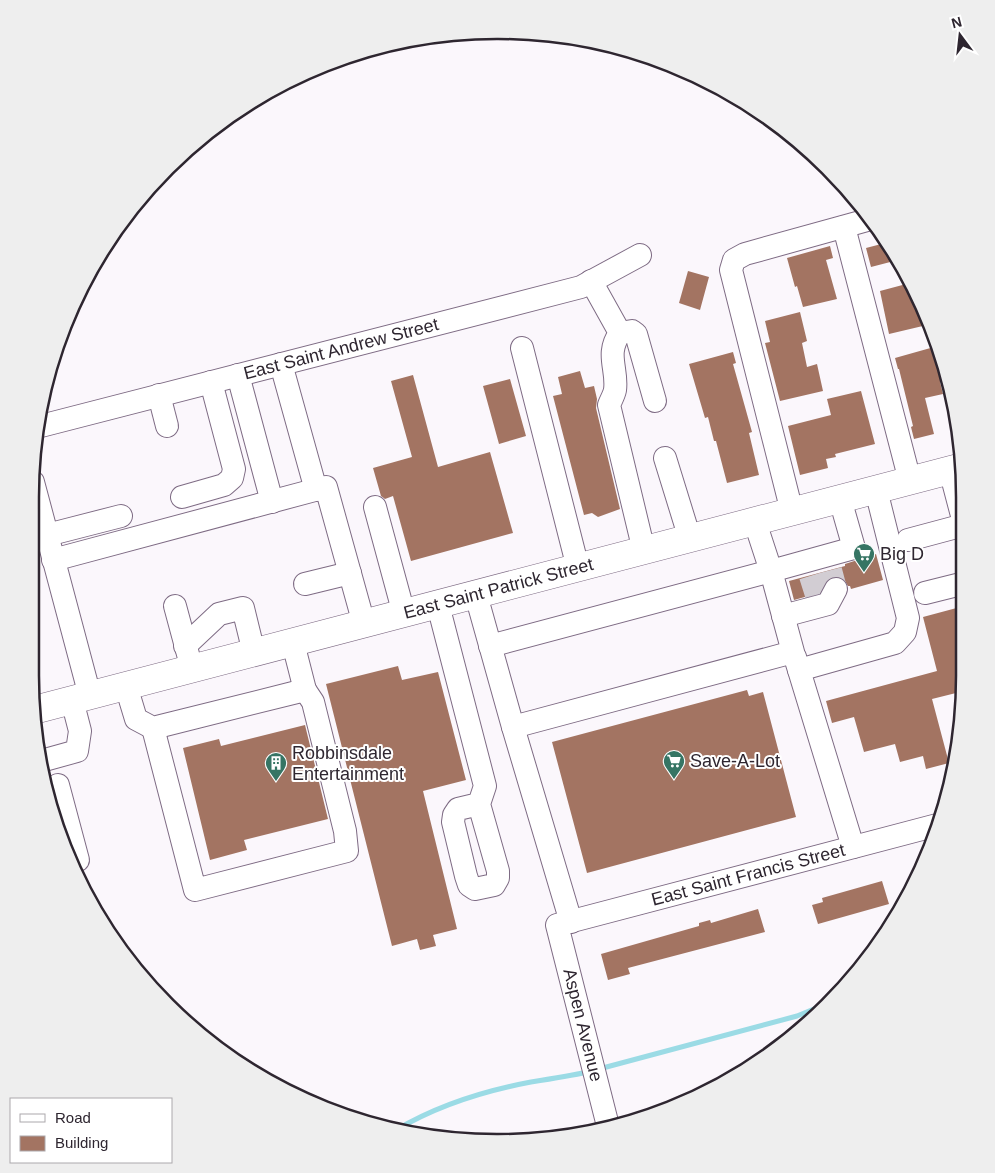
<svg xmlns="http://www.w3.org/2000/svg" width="995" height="1173" viewBox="0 0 995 1173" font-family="Helvetica,sans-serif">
<rect width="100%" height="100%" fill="#fbf7fc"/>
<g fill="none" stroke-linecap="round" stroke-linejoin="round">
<path stroke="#9bdbe5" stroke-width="5" d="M 599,1069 L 797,1016 L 826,1004
M 396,1130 C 438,1105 483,1091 531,1082 C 550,1079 569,1076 588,1072"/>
</g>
<path fill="#a37462" d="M 889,242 L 898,260 L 871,267 L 866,248 Z
M 830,246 L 833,258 L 826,260 L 837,299 L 803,307 L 797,286 L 795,287 L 787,258 Z
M 688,271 L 709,277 L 700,310 L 679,303 Z
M 910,283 L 924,308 L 927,325 L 889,334 L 880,291 Z
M 800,312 L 807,341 L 802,343 L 807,367 L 817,364 L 823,391 L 780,401 L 765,343 L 770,342 L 765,321 Z
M 934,347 L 943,381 L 940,382 L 943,394 L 925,398 L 934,434 L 914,439 L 911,427 L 913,426 L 899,369 L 898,369 L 895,358 Z
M 733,352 L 736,363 L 733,364 L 752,432 L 749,433 L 759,475 L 727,483 L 716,441 L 714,441 L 708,417 L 705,418 L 689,364 Z
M 580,371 L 585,388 L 594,386 L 597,399 L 596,408 L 620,509 L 598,517 L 592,513 L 584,515 L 553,396 L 562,394 L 558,377 Z
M 413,375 L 438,467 L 490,452 L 513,533 L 411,561 L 393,496 L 385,499 L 381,496 L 373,468 L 412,457 L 391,381 Z
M 510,379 L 526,436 L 499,444 L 483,386 Z
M 861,391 L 875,444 L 835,454 L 836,457 L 826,459 L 828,468 L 800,475 L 788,426 L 831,415 L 827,399 Z
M 876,554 L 883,580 L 851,589 L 850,586 L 848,586 L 843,578 L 835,576 L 829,578 L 819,593 L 794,600 L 789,581 L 845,566 L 845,564 Z
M 964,606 L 964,691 L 932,699 L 949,763 L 926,769 L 923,756 L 900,762 L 895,744 L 864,752 L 854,717 L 832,723 L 826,701 L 937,671 L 923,617 Z
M 398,666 L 402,680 L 438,672 L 466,780 L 423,791 L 457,929 L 433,935 L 436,946 L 420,950 L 417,939 L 392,946 L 326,684 Z
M 747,690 L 749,696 L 763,692 L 796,817 L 587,873 L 552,742 Z
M 305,725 L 328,819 L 244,840 L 247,850 L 210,860 L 183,748 L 219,739 L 221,746 Z
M 882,881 L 889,904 L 818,924 L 812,905 L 823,902 L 822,898 Z
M 758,909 L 765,932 L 628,968 L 630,974 L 608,980 L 601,954 L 699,926 L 699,923 L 710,920 L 711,923 Z"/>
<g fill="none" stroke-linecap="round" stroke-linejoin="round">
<path stroke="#d2cdd3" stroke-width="22" stroke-dasharray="22 11" stroke-linecap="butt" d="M 831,570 L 836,589
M 810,576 L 816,595"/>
<g stroke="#7e6b84" stroke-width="24">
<g id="minor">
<path d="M 844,227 L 910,481"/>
<path d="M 591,281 L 620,333 C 605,354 618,369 615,390 C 614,395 611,400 609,405 L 644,551"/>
<path d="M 620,333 L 632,331 L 636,334 L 655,401"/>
<path d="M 522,348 L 578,568"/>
<path d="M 281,364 L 316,490"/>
<path d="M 238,375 L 272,502"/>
<path d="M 159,395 L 167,426"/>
<path id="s1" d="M 37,427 L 581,287 L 640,255"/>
<path d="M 665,458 L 690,539"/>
<path d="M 950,470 L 965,527"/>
<path d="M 33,482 L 90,696"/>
<path d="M 182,497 L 224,485 L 232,478 L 234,469 L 211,382"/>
<path d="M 375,507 L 404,614"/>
<path d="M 792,512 L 731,270 L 734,260 L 745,254 L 871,219"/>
<path d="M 755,522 L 771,571 L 854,548 L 840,499"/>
<path d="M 47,535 L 121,516"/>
<path d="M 908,540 L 964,525"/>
<path d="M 53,560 L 326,487 L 364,624"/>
<path d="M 305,584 L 350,573"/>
<path d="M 925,593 L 965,583"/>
<path d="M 476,595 L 513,727 L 571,922"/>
<path d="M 438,605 L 485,786 L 479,804 L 458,809 L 454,815 L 453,822 L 466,876 L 469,885 L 475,889 L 494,885 L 498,878 L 498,871 L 479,804"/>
<path d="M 175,606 L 189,658"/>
<path d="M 783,616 L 828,604 L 836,589"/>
<path d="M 185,646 L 219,614 L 243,608 L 254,653"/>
<path d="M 490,646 L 771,571 L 793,652 L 513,727"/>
<path d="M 795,657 L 853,847"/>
<path d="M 799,670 L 895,643 L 905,632 L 908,618 L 876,490"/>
<path d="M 126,686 L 136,719 L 153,728 L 305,690 L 293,643"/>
<path d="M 153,728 L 195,890 L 347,851 L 345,831 L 313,702 L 305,690"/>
<path d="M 41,761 L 77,751 L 80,731 L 72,700"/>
<path d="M 58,785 L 78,860 L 71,862"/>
<path id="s2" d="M 608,1126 L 557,925 L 941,824"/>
</g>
</g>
<g stroke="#7e6b84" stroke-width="29">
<g id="major">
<path id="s3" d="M 34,710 L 962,467"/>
</g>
</g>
<use href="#minor" stroke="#fff" stroke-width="22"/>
<use href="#major" stroke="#fff" stroke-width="28"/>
</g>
<defs>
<g id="supermarket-pin" transform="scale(1.125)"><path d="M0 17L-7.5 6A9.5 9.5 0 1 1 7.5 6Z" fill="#367564" stroke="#fff"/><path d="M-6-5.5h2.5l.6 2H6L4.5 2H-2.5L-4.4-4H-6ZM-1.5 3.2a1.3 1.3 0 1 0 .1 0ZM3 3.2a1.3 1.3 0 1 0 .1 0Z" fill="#fff"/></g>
<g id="building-pin" transform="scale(1.125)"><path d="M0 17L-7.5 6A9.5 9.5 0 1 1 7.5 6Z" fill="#367564" stroke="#fff"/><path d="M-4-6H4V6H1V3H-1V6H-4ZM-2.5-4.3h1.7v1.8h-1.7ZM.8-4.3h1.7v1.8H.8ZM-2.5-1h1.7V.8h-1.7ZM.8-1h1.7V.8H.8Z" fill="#fff"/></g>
</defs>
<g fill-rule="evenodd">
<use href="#supermarket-pin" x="864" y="554"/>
<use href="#supermarket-pin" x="674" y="761"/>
<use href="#building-pin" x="276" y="763"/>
</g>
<g text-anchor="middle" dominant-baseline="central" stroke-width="4" stroke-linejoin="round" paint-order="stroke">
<g font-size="18" fill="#2e2630" stroke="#fff">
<text stroke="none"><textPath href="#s1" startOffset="314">East Saint Andrew Street</textPath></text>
<text stroke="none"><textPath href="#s3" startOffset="480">East Saint Patrick Street</textPath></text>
<text stroke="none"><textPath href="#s2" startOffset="405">East Saint Francis Street</textPath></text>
<text transform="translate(583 1025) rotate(76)">Aspen Avenue</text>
</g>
<g font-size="18" fill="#2e2630" stroke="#fff" text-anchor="start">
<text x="880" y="554">Big D</text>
<text x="292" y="753">Robbinsdale<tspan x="292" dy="21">Entertainment</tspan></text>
<text x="690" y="761">Save-A-Lot</text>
</g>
</g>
<path d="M0 0H995V1173H0ZM497 39H498A458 458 0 0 1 956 497V676A458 458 0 0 1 498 1134H497A458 458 0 0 1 39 676V497A458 458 0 0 1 497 39Z" fill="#eee" fill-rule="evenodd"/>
<path fill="none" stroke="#2e2630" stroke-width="2.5" d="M497 39H498A458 458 0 0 1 956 497V676A458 458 0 0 1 498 1134H497A458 458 0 0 1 39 676V497A458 458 0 0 1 497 39Z"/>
<rect x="10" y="1098" width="162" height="65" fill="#ffffff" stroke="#aba8ac"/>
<rect x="20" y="1114" width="25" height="8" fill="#ffffff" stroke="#aba8ac"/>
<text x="55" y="1123" font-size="15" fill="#2e2630">Road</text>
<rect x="20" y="1136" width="25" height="15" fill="#a37462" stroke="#aba8ac"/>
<text x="55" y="1148" font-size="15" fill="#2e2630">Building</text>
<g transform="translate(960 35) rotate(345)" stroke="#ffffff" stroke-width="4" paint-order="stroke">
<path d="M0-4L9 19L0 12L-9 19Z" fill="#2e2630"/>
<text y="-8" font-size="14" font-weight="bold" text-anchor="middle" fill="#2e2630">N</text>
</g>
</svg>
